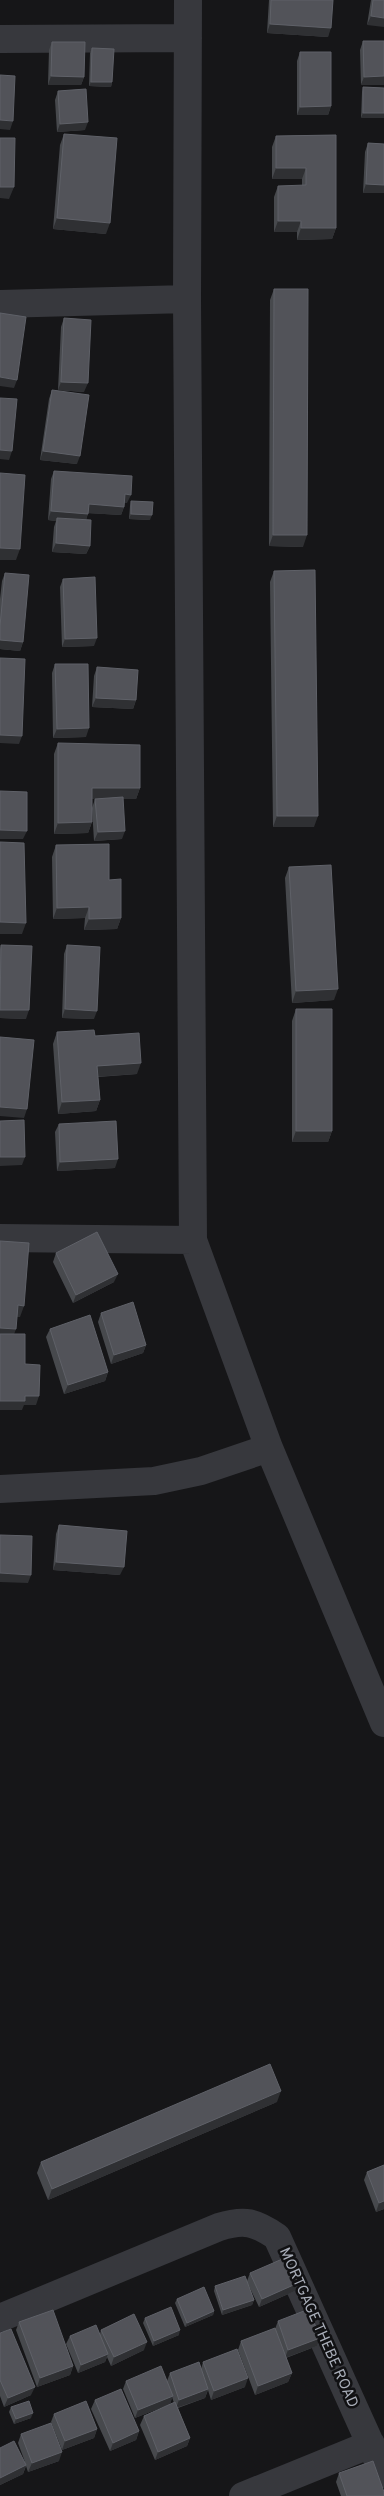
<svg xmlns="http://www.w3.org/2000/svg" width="384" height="2496" viewBox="0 0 384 2496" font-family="Overpass,sans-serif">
<rect width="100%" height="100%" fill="#161618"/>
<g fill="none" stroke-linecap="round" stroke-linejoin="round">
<path stroke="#37383d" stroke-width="28" d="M 188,0 L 187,299 L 193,1240 L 269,1448 L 384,1723
M 0,39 L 188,38
M 0,304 L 187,299
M 0,1238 L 193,1240
M 0,1489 L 154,1481 L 201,1471 L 269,1448
M 0,2318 L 219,2227 C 245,2219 255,2222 277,2237 L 384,2474
M 243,2496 L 371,2444"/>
</g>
<path fill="#47494d" d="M 269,0 L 333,0 L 328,37 L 267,33 Z
M 371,0 L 384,0 L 367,25 Z
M 363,41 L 384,41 L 361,85 L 360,50 Z
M 52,42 L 84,77 L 81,85 L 48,85 L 49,50 Z
M 92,48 L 112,82 L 111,87 L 89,86 L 90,53 Z
M 300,52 L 331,106 L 328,115 L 297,115 L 297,61 Z
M 363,87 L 384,88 L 361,118 L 362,92 Z
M 58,91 L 85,130 L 57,132 L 55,100 Z
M 64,134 L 106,234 L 53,229 L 60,145 Z
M 336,135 L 336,228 L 332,239 L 297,240 L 297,232 L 274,232 L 274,197 L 278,186 L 302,186 L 302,179 L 272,179 L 272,147 L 276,136 Z
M 368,143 L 384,144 L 384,193 L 363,193 L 365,152 Z
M 274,289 L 303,547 L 269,546 L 270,300 Z
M 64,318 L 84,392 L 58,390 L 61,327 Z
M 52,390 L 77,464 L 40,460 L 49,399 Z
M 54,471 L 127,503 L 124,503 L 124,507 L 121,515 L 88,513 L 86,520 L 90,546 L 86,554 L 52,552 L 54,527 L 56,521 L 48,520 L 51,479 Z
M 131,501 L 150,520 L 129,519 L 130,506 Z
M 274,571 L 314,827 L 273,827 L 270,582 Z
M 5,573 L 23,642 L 20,651 L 0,649 L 0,599 L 2,581 Z
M 63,579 L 94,646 L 62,647 L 60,587 Z
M 55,664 L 86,737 L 53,738 L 52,673 Z
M 97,667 L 136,700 L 133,709 L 92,707 L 94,676 Z
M 58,743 L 140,788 L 136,799 L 123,799 L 122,839 L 94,841 L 92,808 L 95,799 L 97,799 L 92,799 L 92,822 L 88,833 L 54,834 L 54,754 Z
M 56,845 L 109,880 L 121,918 L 117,929 L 84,930 L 85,918 L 53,919 L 52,857 Z
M 289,867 L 334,1000 L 292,1003 L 285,878 Z
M 1,945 L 26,1019 L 0,1018 L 0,949 Z
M 67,945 L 94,1019 L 62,1018 L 64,954 Z
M 296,1009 L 332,1131 L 328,1142 L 292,1142 L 292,1021 Z
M 57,1032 L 95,1036 L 137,1074 L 98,1077 L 100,1100 L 96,1111 L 58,1114 L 53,1044 Z
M 59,1124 L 115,1168 L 57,1171 L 55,1132 Z
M 56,1253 L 114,1282 L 73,1303 L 53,1262 Z
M 101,1313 L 146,1345 L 143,1353 L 111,1364 L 98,1322 Z
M 50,1329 L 108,1372 L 105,1381 L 64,1394 L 46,1337 Z
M 59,1525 L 120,1575 L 53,1570 L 56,1534 Z
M 277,2102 L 48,2200 L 37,2173 L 41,2162 Z
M 384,2165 L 384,2209 L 376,2212 L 364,2180 L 367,2172 Z
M 250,2273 L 298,2283 L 295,2291 L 259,2307 L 247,2282 L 254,2300 L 252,2305 L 222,2315 L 214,2291 L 215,2286 L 247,2281 Z
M 177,2299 L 214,2311 L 213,2315 L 185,2327 L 175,2303 Z
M 145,2318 L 179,2335 L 153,2346 L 143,2323 Z
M 278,2321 L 320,2338 L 317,2346 L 286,2358 L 292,2373 L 288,2382 L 255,2395 L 238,2350 L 241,2341 L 275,2329 Z
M 19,2322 L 73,2366 L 70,2375 L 37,2387 L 16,2330 Z
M 101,2330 L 144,2350 L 111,2366 L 107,2357 L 105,2362 L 78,2373 L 66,2344 L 70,2336 L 100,2334 Z
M 0,2333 L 31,2395 L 4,2407 L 0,2396 Z
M 203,2362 L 245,2387 L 211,2400 L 208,2390 L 205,2398 L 178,2408 L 190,2438 L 187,2446 L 155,2460 L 140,2425 L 144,2416 L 174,2403 L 172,2397 L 170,2404 L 135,2418 L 123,2389 L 126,2381 L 167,2381 L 170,2373 L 201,2369 Z
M 95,2400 L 139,2431 L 136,2440 L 110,2451 L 91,2409 Z
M 11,2407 L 31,2418 L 14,2424 L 9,2412 Z
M 54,2414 L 97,2429 L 94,2438 L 62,2450 L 51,2422 Z
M 21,2434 L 59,2461 L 28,2472 L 26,2466 L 23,2474 L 0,2485 L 0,2448 L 25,2462 L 18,2443 Z
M 339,2473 L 384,2496 L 341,2496 L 336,2482 Z"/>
<path fill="#2f3033" d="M 371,16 L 384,18 L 384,27 L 367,25 Z
M 270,24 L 331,28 L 328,37 L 267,33 Z
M 51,76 L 84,77 L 81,85 L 48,85 Z
M 384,76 L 384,85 L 361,85 L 364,77 Z
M 91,82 L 112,82 L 111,87 L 89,86 Z
M 331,106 L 328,115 L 297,115 L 300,107 Z
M 363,113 L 384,113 L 384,118 L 361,118 Z
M 0,120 L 13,121 L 10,130 L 0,129 Z
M 88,122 L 85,130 L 57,132 L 60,124 Z
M 276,168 L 306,168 L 302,179 L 272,179 Z
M 366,184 L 384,185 L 384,193 L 363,193 Z
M 0,187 L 14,187 L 9,199 L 0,198 Z
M 57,218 L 110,223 L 106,234 L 53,229 Z
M 278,221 L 301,221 L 297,232 L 274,232 Z
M 301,228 L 336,228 L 332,239 L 297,240 Z
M 0,377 L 17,380 L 14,388 L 0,386 Z
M 61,382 L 88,383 L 84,392 L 58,390 Z
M 0,450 L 12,451 L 9,460 L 0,459 Z
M 43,451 L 80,456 L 77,464 L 40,460 Z
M 125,494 L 131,495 L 127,503 L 121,503 Z
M 89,504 L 124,507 L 121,515 L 86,513 Z
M 51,511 L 88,514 L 85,523 L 57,518 L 56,521 L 48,520 Z
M 131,514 L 152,515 L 150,520 L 129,519 Z
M 273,535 L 307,535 L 303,547 L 269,546 Z
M 56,543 L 90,546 L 86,554 L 52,552 Z
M 0,548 L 20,549 L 16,560 L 0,560 Z
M 97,638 L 94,646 L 62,647 L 65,639 Z
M 0,640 L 23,642 L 20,651 L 0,649 Z
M 96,698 L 136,700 L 133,709 L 92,707 Z
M 89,728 L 86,737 L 53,738 L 57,729 Z
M 0,735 L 22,736 L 19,744 L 0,743 Z
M 92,788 L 140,788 L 136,799 L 88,799 Z
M 277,816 L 318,816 L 314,827 L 273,827 Z
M 92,822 L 88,833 L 54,834 L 58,823 Z
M 0,830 L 27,831 L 23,839 L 0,839 Z
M 125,831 L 122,839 L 94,841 L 98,832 Z
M 89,907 L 85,918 L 53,919 L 57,908 Z
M 121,918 L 117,929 L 84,930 L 89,919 Z
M 0,922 L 26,923 L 22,934 L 0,934 Z
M 338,989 L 334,1000 L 292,1003 L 296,991 Z
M 65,1009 L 97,1011 L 94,1019 L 62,1018 Z
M 0,1010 L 29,1010 L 26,1019 L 0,1018 Z
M 141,1063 L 137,1074 L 93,1077 L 97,1066 Z
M 100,1100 L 96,1111 L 58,1114 L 62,1102 Z
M 0,1107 L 27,1109 L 24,1118 L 0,1116 Z
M 296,1131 L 332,1131 L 328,1142 L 292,1142 Z
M 0,1157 L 25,1157 L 22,1165 L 0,1166 Z
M 118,1159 L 115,1168 L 57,1171 L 60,1162 Z
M 118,1274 L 114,1282 L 73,1303 L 76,1295 Z
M 18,1305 L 24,1306 L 20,1317 L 14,1317 Z
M 0,1328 L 16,1329 L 12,1340 L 0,1339 Z
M 146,1345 L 143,1353 L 111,1364 L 114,1355 Z
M 108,1372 L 105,1381 L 64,1394 L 68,1385 Z
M 25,1396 L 39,1396 L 36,1405 L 24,1405 L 22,1410 L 0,1410 L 0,1401 Z
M 56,1562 L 124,1567 L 120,1575 L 53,1570 Z
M 0,1573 L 31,1575 L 28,1583 L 0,1582 Z
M 281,2091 L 277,2102 L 48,2200 L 52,2189 Z
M 384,2201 L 384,2209 L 376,2212 L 379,2203 Z
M 298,2283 L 295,2291 L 259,2307 L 262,2299 Z
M 254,2300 L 252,2305 L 222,2315 L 223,2310 Z
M 214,2311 L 213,2315 L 185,2327 L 187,2323 Z
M 180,2330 L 179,2335 L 153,2346 L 154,2341 Z
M 320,2338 L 317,2346 L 285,2358 L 288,2350 Z
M 147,2342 L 144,2350 L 111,2366 L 114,2357 Z
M 108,2354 L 105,2362 L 78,2373 L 81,2365 Z
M 73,2366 L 70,2375 L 37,2387 L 40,2378 Z
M 292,2373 L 288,2382 L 255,2395 L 258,2386 Z
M 248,2378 L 245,2387 L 211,2400 L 214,2391 Z
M 35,2387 L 31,2395 L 4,2407 L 8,2398 Z
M 208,2389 L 205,2398 L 176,2408 L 179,2400 Z
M 173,2396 L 170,2404 L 135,2418 L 138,2410 Z
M 33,2413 L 31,2418 L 14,2424 L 16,2419 Z
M 97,2429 L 94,2438 L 62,2450 L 65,2441 Z
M 139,2431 L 136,2440 L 110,2451 L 113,2443 Z
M 190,2438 L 187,2446 L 155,2460 L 158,2452 Z
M 62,2452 L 59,2461 L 28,2472 L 32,2463 Z
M 26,2465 L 23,2474 L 0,2485 L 0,2478 Z"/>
<path fill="#525359" stroke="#5f6168" d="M 271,0 L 333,0 L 331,28 L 270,24 Z
M 373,0 L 384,0 L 384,18 L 371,16 Z
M 363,41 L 384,41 L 384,76 L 364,77 Z
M 52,42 L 85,42 L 84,77 L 51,76 Z
M 92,48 L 114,49 L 112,82 L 91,82 Z
M 300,52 L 331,52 L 331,106 L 300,107 Z
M 0,75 L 15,76 L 13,121 L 0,120 Z
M 363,87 L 384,88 L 384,113 L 363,113 Z
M 86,89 L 88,122 L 60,124 L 58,91 Z
M 64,134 L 117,138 L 110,223 L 57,218 Z
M 336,135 L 336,228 L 301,228 L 301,221 L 278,221 L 278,186 L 306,185 L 306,168 L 276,168 L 276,136 Z
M 0,138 L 15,138 L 14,187 L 0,187 Z
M 368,143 L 384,144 L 384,185 L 366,184 Z
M 274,289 L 308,289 L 307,535 L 273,535 Z
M 0,313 L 26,317 L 17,380 L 0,377 Z
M 64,318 L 91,320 L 88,383 L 61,382 Z
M 52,390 L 89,395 L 80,456 L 43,451 Z
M 0,398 L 17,399 L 12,451 L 0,450 Z
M 54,471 L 132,476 L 131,495 L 125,494 L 124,507 L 89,504 L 88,514 L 51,511 Z
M 0,473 L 25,475 L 20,549 L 0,548 Z
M 131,501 L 153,502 L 152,515 L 131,514 Z
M 57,518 L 91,520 L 90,546 L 56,543 Z
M 315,570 L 318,816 L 277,816 L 274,571 Z
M 5,573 L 29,575 L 23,642 L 0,640 L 0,626 Z
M 95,577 L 97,638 L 65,639 L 63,579 Z
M 0,658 L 25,659 L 22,736 L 0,735 Z
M 55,664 L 88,664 L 89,728 L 57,729 Z
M 97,667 L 138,670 L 136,700 L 96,698 Z
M 58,743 L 140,745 L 140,788 L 92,788 L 92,822 L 58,823 Z
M 0,791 L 27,792 L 27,831 L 0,830 Z
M 123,797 L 125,831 L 98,832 L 95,799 Z
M 0,842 L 24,843 L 26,923 L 0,922 Z
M 109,844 L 109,880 L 121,879 L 121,918 L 89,919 L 89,907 L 57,908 L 56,845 Z
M 331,865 L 338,989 L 296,991 L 289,867 Z
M 1,945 L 32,946 L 29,1010 L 0,1010 Z
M 67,945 L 100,947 L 97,1011 L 65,1009 Z
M 296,1009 L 332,1009 L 332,1131 L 296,1131 Z
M 94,1030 L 95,1036 L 139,1033 L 141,1063 L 97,1066 L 100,1100 L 62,1102 L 57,1032 Z
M 0,1037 L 34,1040 L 27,1109 L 0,1107 Z
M 24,1120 L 25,1157 L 0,1157 L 0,1121 Z
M 116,1121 L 118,1159 L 60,1162 L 59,1124 Z
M 97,1232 L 118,1274 L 76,1295 L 56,1253 Z
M 0,1241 L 29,1243 L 24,1306 L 18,1305 L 16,1329 L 0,1328 Z
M 133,1302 L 146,1345 L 114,1355 L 101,1313 Z
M 90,1315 L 108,1372 L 68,1385 L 50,1329 Z
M 0,1334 L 25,1334 L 25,1364 L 40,1365 L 39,1396 L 25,1396 L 25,1401 L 0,1401 Z
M 59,1525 L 127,1531 L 124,1567 L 56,1562 Z
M 0,1535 L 32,1536 L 31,1575 L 0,1573 Z
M 270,2064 L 281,2091 L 52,2189 L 41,2162 Z
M 384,2165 L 384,2201 L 379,2203 L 367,2172 Z
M 287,2257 L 298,2283 L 262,2299 L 250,2273 Z
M 245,2276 L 254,2300 L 223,2310 L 215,2286 Z
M 204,2287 L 214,2311 L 187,2323 L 177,2299 Z
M 171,2307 L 180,2330 L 154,2341 L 145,2318 Z
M 309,2309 L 320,2338 L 288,2350 L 278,2321 Z
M 53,2310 L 73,2366 L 40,2378 L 19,2322 Z
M 134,2314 L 147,2342 L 114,2357 L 101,2330 Z
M 96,2325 L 108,2354 L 81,2365 L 70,2336 Z
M 275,2328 L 292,2373 L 258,2386 L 241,2341 Z
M 11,2329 L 35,2387 L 8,2398 L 0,2380 L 0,2333 Z
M 237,2349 L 248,2378 L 214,2391 L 203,2362 Z
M 199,2362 L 208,2389 L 179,2400 L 170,2373 Z
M 161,2366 L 173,2396 L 138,2410 L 126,2381 Z
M 121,2389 L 139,2431 L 113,2443 L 95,2400 Z
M 29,2401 L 33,2413 L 16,2419 L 11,2407 Z
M 86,2401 L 97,2429 L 65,2441 L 54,2414 Z
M 175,2402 L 190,2438 L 158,2452 L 144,2416 Z
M 51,2423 L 62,2452 L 32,2463 L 21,2434 Z
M 14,2441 L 26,2465 L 0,2478 L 0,2448 Z
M 373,2461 L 384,2492 L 384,2496 L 347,2496 L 339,2473 Z"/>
<g text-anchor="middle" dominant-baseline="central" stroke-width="5" stroke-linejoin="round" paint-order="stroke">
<g font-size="15" fill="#a8adb8" stroke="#111113">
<text transform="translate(318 2328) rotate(66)">MORTGAGE THEBE ROAD</text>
</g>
</g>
</svg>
